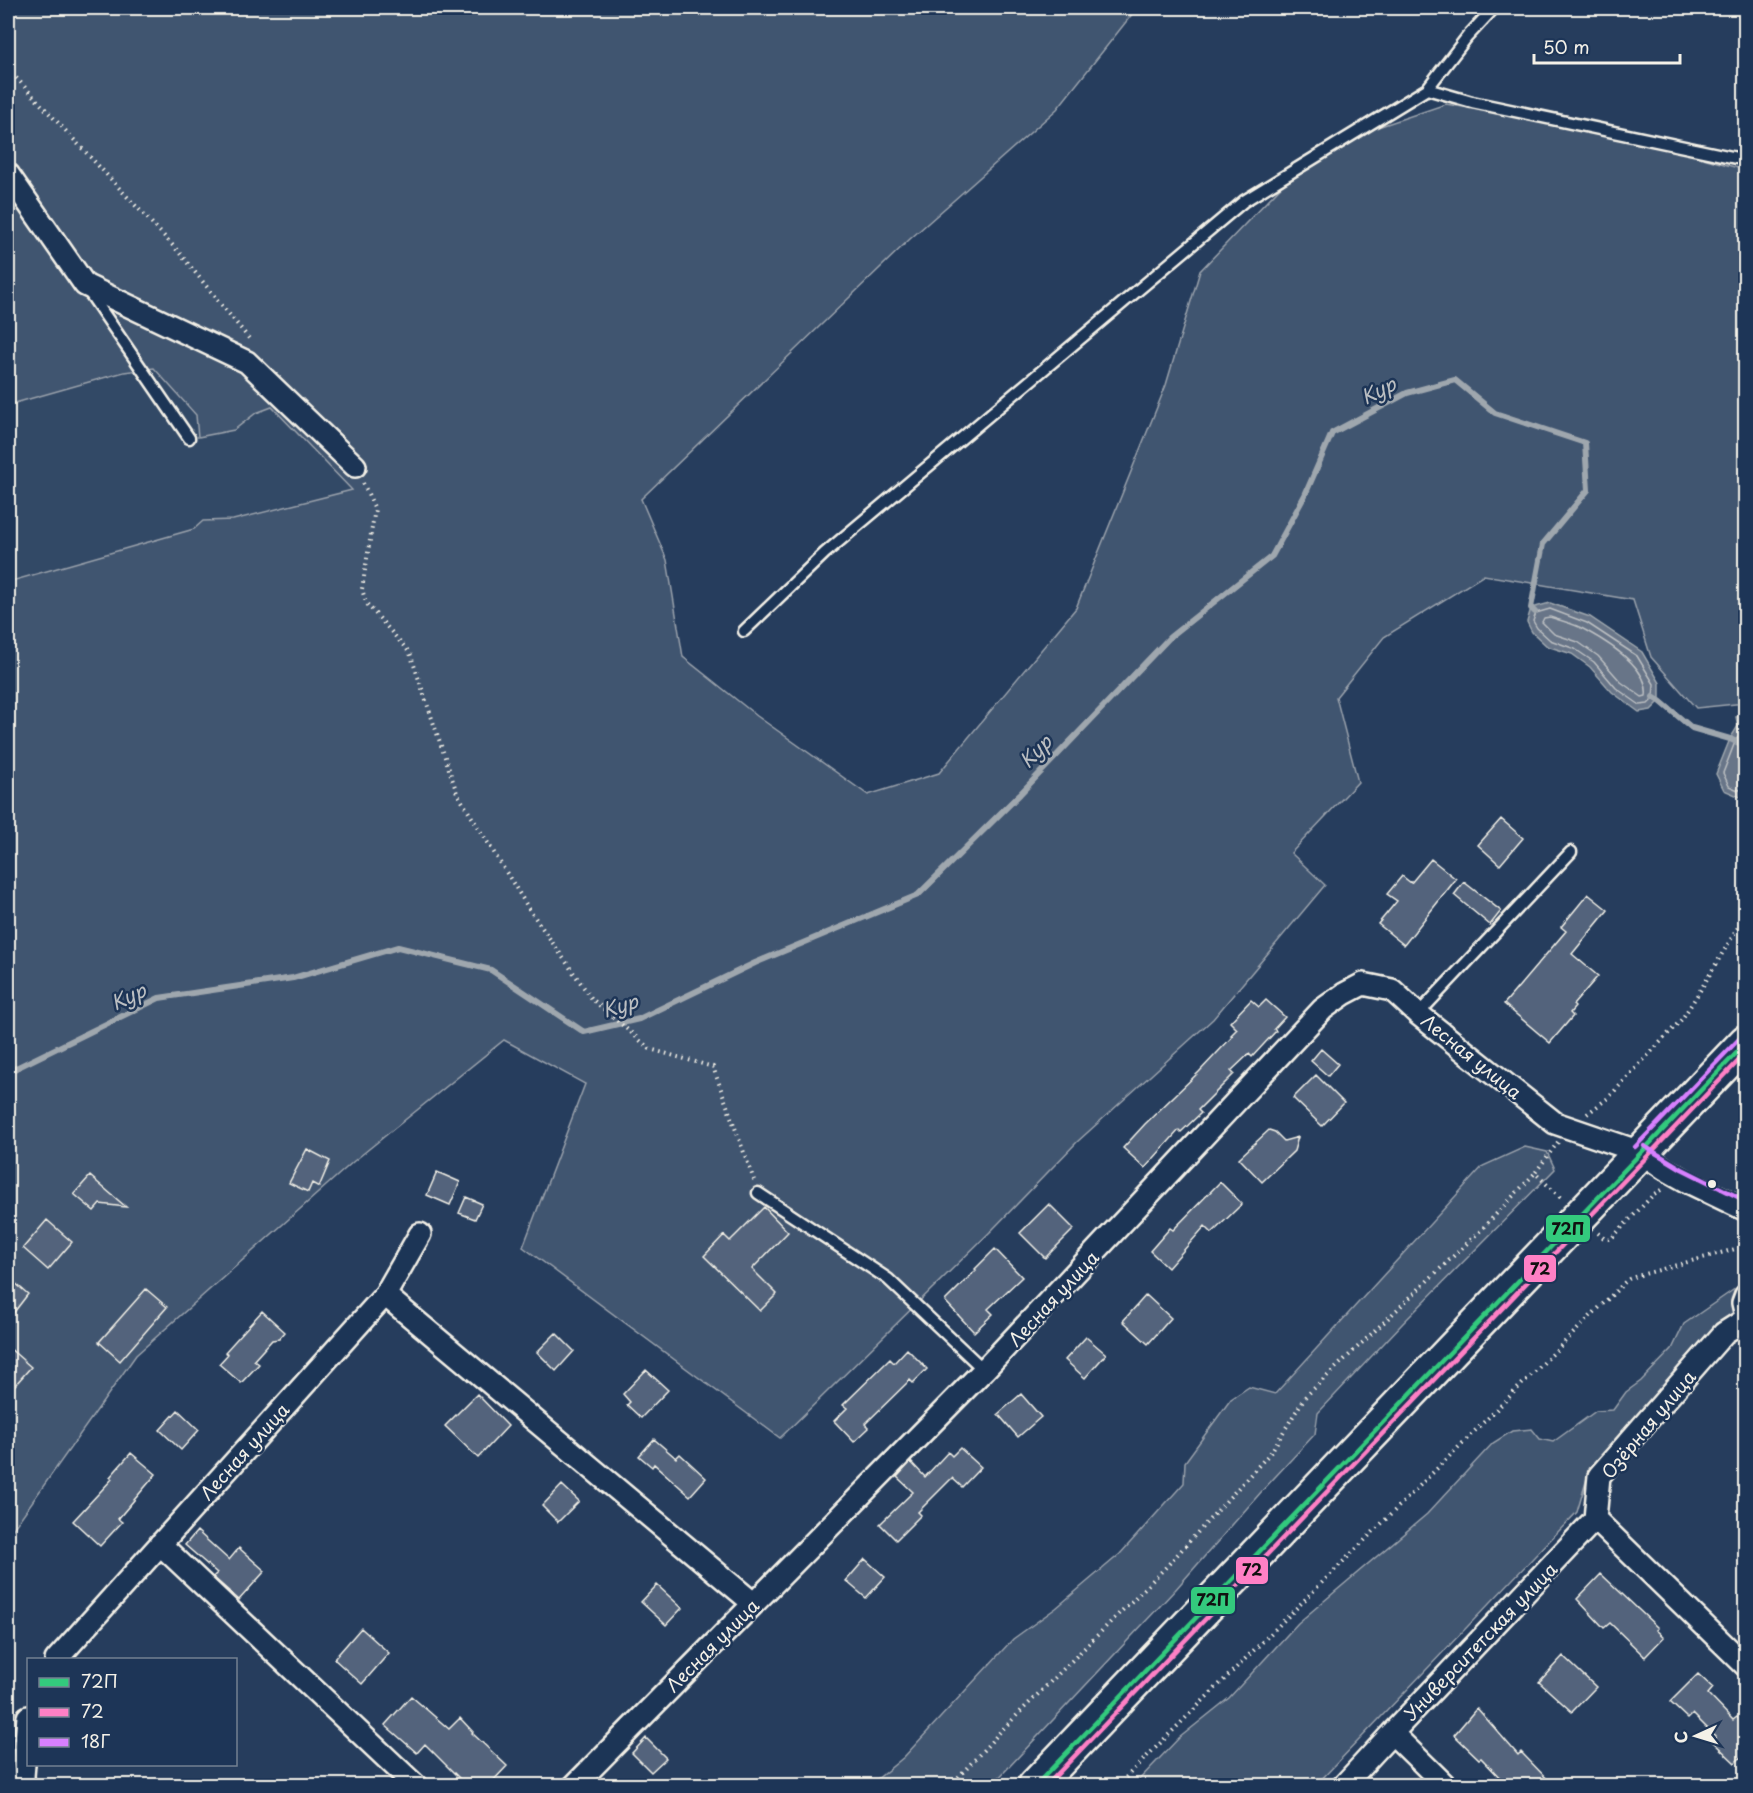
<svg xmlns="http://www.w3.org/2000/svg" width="1753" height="1793" viewBox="0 0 1753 1793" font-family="'Playpen Sans',sans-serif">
<rect width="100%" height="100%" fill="#263d5d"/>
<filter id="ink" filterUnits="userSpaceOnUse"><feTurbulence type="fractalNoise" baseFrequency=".0167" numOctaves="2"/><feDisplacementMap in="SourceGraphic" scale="12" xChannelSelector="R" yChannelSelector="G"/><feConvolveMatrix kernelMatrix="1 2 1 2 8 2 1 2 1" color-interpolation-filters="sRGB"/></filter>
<g filter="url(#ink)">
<path fill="#334966" d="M 154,368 L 196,415 L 198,437 L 234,430 L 256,413 L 272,407 L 353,490 L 233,520 L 203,521 L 194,529 L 8,582 L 8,405 L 124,372 Z"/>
<path fill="#40546f" stroke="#9aa2ac" stroke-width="1.5" d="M 8,8 L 1137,8 L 1057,109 L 910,239 L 641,499 L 667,560 L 683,657 L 757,716 L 868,795 L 939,773 L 1076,608 L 1166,385 L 1200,271 L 1319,147 L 1446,104 L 1623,135 L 1745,170 L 1745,703 L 1696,708 L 1651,657 L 1633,600 L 1484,575 L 1384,637 L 1336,697 L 1358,782 L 1291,853 L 1325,885 L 1213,1019 L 1077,1142 L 992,1230 L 780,1438 L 523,1247 L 585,1084 L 504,1040 L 354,1161 L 136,1355 L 8,1536 L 8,582 L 194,529 L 203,521 L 233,520 L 352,490 L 272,407 L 256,413 L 234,430 L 198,437 L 196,415 L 154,368 L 124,372 L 8,405 Z
M 1525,1147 L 1547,1152 L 1555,1169 L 1403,1323 L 1318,1413 L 1315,1434 L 1262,1491 L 1175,1590 L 992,1785 L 870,1785 L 904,1757 L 1013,1639 L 1056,1608 L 1120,1554 L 1184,1483 L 1185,1462 L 1231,1399 L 1249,1387 L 1275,1394 L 1483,1166 Z
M 1736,1288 L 1738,1320 L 1588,1475 L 1577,1512 L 1316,1785 L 1133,1786 L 1179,1738 L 1229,1698 L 1298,1623 L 1427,1514 L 1493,1443 L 1512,1431 L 1532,1429 L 1540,1439 L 1553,1442 L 1596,1411 L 1613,1410 L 1626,1392 L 1641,1381 L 1672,1349 L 1684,1324 Z"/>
<path fill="#677588" stroke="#9fa7ae" stroke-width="1.5" d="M 1550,603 L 1590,617 L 1642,652 L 1660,683 L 1660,701 L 1651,710 L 1639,712 L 1612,692 L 1590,667 L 1572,654 L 1547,646 L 1532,632 L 1527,622 L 1531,608 Z
M 1744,716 L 1746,717 L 1746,793 L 1740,797 L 1724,790 L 1716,774 L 1730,739 L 1738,726 L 1736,717 Z"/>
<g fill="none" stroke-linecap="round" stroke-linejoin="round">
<path stroke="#bcbfc2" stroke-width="1.5" d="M 1550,609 L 1587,623 L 1637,656 L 1654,684 L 1653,699 L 1648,704 L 1640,705 L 1616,688 L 1594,662 L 1575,649 L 1550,640 L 1537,628 L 1533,621 L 1536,613 Z
M 1550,617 C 1561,621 1575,624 1585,630 C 1607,642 1650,668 1646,696 L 1642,697 L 1621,682 L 1598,656 L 1578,642 L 1554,634 L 1542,622 L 1544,618 Z
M 1746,722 L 1743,729 L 1735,742 L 1723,773 L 1729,786 L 1738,790 L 1746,789"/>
<path stroke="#9fa7ae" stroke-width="6" d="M 1653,697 L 1660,701 L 1692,728 L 1730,739 L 1746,746
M 8,1072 L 159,998 L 293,978 L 398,947 L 491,970 L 584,1032 L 639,1019 L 755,963 L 918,895 L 1020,794 L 1170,637 L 1272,556 L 1305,495 L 1332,433 L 1407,393 L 1455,380 L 1495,413 L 1585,443 L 1588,490 L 1543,544 L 1531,608 L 1535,612"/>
</g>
<path fill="#52647b" stroke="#f4f1e8" stroke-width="1.5" d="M 1501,819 L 1523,838 L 1500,865 L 1478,845 Z
M 1431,859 L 1456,879 L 1404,945 L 1378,924 L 1397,901 L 1387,894 L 1402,876 L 1411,883 Z
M 1464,882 L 1501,911 L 1490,925 L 1454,895 Z
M 1588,894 L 1608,910 L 1572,954 L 1598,976 L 1573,1005 L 1575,1007 L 1570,1013 L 1573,1016 L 1550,1043 L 1504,1004 L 1566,931 L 1561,927 Z
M 1251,1000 L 1259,1007 L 1266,1000 L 1285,1017 L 1274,1029 L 1276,1031 L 1252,1057 L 1249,1054 L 1231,1071 L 1234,1074 L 1198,1110 L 1201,1113 L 1181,1132 L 1179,1130 L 1145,1168 L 1123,1148 L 1145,1124 L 1199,1072 L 1233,1036 L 1231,1035 L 1237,1029 L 1230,1022 Z
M 1321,1049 L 1338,1064 L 1328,1076 L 1311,1061 Z
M 1316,1075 L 1344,1103 L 1322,1126 L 1293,1098 Z
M 1269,1130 L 1275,1132 L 1284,1141 L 1298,1137 L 1294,1151 L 1262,1182 L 1239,1158 Z
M 307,1149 L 330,1161 L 319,1187 L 312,1183 L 308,1192 L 289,1183 Z
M 437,1172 L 460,1182 L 450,1205 L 427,1195 Z
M 90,1176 L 126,1207 L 100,1204 L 94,1211 L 74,1194 Z
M 1220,1182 L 1242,1204 L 1212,1233 L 1205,1226 L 1168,1268 L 1150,1251 L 1170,1228 L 1173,1230 Z
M 466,1197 L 482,1204 L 475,1219 L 459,1213 Z
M 1049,1204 L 1074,1229 L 1045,1258 L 1020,1233 Z
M 764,1207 L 788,1232 L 752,1269 L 777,1294 L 760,1311 L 704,1256 L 724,1235 L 730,1241 Z
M 47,1220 L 72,1242 L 48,1270 L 23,1248 Z
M 995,1249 L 1022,1277 L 988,1309 L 993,1314 L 974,1332 L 945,1301 L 976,1270 L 975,1269 Z
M 8,1277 L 28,1294 L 8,1320 Z
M 146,1289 L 167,1307 L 120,1361 L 99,1342 Z
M 1146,1295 L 1171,1318 L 1148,1344 L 1123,1321 Z
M 262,1311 L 285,1332 L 279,1339 L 272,1340 L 254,1360 L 259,1364 L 241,1383 L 219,1364 L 228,1354 L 225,1352 Z
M 556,1333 L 574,1351 L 556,1371 L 537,1352 Z
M 1086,1337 L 1106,1354 L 1085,1378 L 1065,1360 Z
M 8,1347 L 31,1367 L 8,1393 Z
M 907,1349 L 927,1369 L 913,1383 L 910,1380 L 865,1424 L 869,1428 L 854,1442 L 834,1421 L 847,1408 L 843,1405 L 890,1359 L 894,1363 Z
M 646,1370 L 668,1390 L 641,1418 L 627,1405 L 630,1402 L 623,1394 Z
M 477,1394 L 508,1426 L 478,1458 L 445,1426 Z
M 1021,1394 L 1041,1417 L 1018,1437 L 998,1414 Z
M 178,1410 L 199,1430 L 181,1450 L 160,1430 Z
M 654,1439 L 676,1458 L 680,1454 L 706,1478 L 690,1496 L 654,1464 L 652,1467 L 639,1456 Z
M 960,1448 L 981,1467 L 962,1487 L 952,1478 L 918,1512 L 921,1515 L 896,1540 L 880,1524 L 913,1492 L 897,1477 L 911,1462 L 925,1477 L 948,1452 L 952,1456 Z
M 131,1453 L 156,1474 L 118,1519 L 122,1522 L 100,1546 L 73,1521 L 112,1479 L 110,1477 Z
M 562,1485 L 579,1501 L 558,1522 L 542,1506 Z
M 197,1531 L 229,1560 L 239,1548 L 265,1571 L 239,1600 L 213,1577 L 217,1573 L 185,1545 Z
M 865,1559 L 885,1577 L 866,1598 L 846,1581 Z
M 1601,1574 L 1658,1628 L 1656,1630 L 1664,1637 L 1645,1657 L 1610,1623 L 1604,1628 L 1577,1599 Z
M 657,1585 L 682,1608 L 666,1625 L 641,1602 Z
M 361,1628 L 389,1653 L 362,1684 L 334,1659 Z
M 1563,1656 L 1596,1687 L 1572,1712 L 1539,1682 Z
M 1698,1674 L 1713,1688 L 1708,1694 L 1733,1720 L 1737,1717 L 1746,1726 L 1746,1752 L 1735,1763 L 1712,1741 L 1716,1737 L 1693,1714 L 1688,1719 L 1670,1702 Z
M 411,1696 L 449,1729 L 460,1718 L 473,1732 L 472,1733 L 507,1766 L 489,1785 L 466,1785 L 425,1744 L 417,1753 L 385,1725 Z
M 1477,1708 L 1518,1755 L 1521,1752 L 1553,1785 L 1507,1785 L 1481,1758 L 1479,1759 L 1454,1735 Z
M 646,1738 L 666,1758 L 651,1772 L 632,1753 Z"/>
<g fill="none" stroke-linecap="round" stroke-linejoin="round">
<g stroke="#f4f1e8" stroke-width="15">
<path id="service" d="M 1427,89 L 1472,102 L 1746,160
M 89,292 L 189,438
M 744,631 L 825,553 L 1244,201 L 1427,89 L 1467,37 L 1494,8
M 1418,1014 L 1571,852
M 758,1193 L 888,1279 L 984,1370"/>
</g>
<g stroke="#f4f1e8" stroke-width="26">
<path id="minor" d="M 8,174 L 85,285 L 247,362 L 355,466
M 385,1295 L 753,1603
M 1746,1295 L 1743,1303 L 1746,1316
M 1746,1319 L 1724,1333 L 1599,1476 L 1595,1519 L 1746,1666
M 160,1544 L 416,1786
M 56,1660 L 385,1295 L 420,1234
M 24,1786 L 23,1776 L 28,1717
M 574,1786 L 984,1370 L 1323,1009 L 1344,994 L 1363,984 L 1392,990 L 1418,1014 L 1555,1123 L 1640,1152 L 1665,1169 L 1690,1183 L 1746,1210
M 1343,1786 L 1392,1733
M 1446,1786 L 1392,1733 L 1595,1519"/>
</g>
<g stroke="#f4f1e8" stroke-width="38">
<path id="primary" d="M 1035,1786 L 1746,1042"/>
</g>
<path stroke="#f4f1e8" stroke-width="4" stroke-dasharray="1.5 4.5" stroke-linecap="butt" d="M 8,69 L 177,250 L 251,341
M 363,483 L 375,509 L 362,589 L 366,603 L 410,653 L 457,793 L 529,909 L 592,999 L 650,1049 L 713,1067 L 754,1180
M 1587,1114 L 1608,1098 L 1682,1019 L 1698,994 L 1746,914
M 1558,1142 L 1535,1173 L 1562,1199
M 1598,1233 L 1605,1239 L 1611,1239 L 1654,1194 L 1661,1190
M 950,1786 L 1001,1731 L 1166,1567 L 1271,1452 L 1305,1397 L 1481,1230 L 1535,1173
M 1117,1786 L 1624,1283 L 1629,1279 L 1637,1276 L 1746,1246"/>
<use href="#service" stroke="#1d3557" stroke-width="10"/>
<use href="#minor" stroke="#1d3557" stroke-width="21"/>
<use href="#primary" stroke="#1d3557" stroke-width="33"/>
<g stroke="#1d3557" stroke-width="9">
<path id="bus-1" d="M 1035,1786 L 1746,1043"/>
</g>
<g stroke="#1d3557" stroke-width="9">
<path id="bus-2" d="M 1046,1786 L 1746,1053"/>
</g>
<g stroke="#1d3557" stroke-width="9">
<path id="bus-3" d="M 1644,1146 L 1682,1169 L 1746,1201
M 1635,1147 L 1741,1037"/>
</g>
<use href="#bus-1" stroke="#33ca7d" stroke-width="4.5"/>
<use href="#bus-2" stroke="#ff80c5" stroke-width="4.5"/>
<use href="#bus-3" stroke="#d880ff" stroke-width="4.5"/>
</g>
</g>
<circle fill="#f4f1e8" stroke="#1d3557" stroke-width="2" cx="1712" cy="1184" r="5"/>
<g text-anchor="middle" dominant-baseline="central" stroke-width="5" stroke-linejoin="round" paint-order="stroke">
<g font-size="18" fill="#f4f1e8" stroke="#1d3557">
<text transform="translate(1472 1056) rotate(39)">Лесная улица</text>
<text transform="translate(1053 1298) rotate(-47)">Лесная улица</text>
<text transform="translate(1648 1424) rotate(-50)">Озёрная улица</text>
<text transform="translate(244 1451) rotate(-48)">Лесная улица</text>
<text transform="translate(1480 1641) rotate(-46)">Университетская улица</text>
<text transform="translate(712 1645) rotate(-45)">Лесная улица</text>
</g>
<g font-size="20" font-style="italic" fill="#bcbfc2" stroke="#1d3557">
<text transform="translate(1378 390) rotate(-27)">Кур</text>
<text transform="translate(1035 751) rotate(-46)">Кур</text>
<text transform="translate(128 996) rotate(-26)">Кур</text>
<text transform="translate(620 1005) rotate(-17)">Кур</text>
</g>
</g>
<g stroke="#1d3557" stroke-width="2">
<rect x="1545" y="1214" width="46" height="29" rx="6" fill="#33ca7d"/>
<rect x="1523" y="1254" width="34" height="29" rx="6" fill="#ff80c5"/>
<rect x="1235" y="1556" width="34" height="29" rx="6" fill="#ff80c5"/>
<rect x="1190" y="1586" width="46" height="29" rx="6" fill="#33ca7d"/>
</g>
<g font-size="16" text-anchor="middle" font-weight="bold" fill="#111">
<text x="1568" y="1235">72П</text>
<text x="1540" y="1275">72</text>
<text x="1252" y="1576">72</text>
<text x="1213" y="1606">72П</text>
</g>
<rect width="1753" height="1793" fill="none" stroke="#1d3557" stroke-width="30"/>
<rect x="15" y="15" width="1723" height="1763" fill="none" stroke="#f4f1e8" stroke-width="2" filter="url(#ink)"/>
<rect x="27" y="1658" width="210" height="108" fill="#1d3557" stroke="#738091" stroke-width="1.5"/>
<rect x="39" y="1678" width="30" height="9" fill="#33ca7d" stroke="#738091" stroke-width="1.5"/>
<text x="81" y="1688" font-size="18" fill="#f4f1e8">72П</text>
<rect x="39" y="1708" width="30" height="9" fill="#ff80c5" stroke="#738091" stroke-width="1.5"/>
<text x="81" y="1718" font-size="18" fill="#f4f1e8">72</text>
<rect x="39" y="1738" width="30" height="9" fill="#d880ff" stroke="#738091" stroke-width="1.5"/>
<text x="81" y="1748" font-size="18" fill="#f4f1e8">18Г</text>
<g transform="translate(1696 1736) rotate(266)" stroke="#1d3557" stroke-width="4.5" paint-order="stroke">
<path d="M0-4.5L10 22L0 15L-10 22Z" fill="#f4f1e8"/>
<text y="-9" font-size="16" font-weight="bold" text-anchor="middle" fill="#f4f1e8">С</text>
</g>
<path d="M1534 54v9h146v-9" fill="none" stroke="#f4f1e8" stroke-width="3"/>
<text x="1543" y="54" font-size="18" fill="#f4f1e8" stroke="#1d3557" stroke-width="4.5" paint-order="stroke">50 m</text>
</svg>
